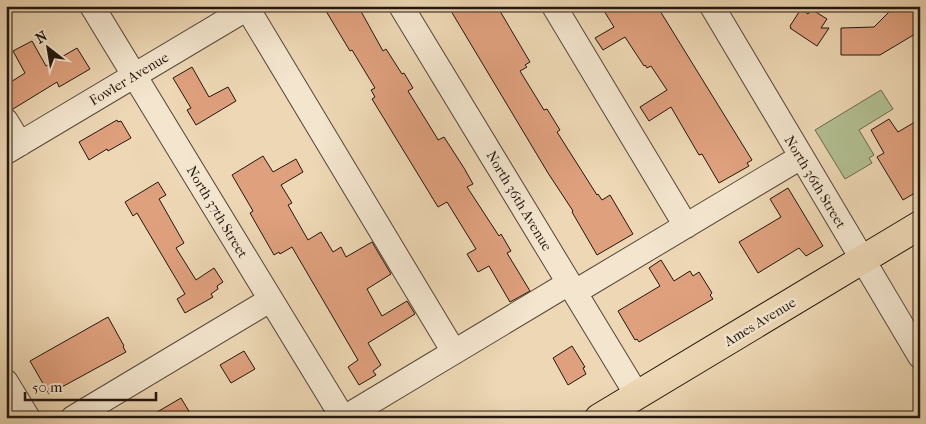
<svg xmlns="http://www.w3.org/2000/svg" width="926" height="424" viewBox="0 0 926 424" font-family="'IM FELL French Canon',serif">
<rect width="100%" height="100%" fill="#edd7b4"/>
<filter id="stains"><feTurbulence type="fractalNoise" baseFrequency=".004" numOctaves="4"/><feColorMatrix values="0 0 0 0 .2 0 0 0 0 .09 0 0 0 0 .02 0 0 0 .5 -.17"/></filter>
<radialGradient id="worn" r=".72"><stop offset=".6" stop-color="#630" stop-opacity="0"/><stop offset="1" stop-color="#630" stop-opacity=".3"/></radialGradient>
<path fill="#b2bf92" stroke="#6a6a50" d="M 881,90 L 893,109 L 859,130 L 874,155 L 869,158 L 872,163 L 845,179 L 815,130 Z"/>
<path fill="#dfa07d" stroke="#22160e" d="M 323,6 L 358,6 L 383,51 L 386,49 L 402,74 L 404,73 L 413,88 L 408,91 L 437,138 L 438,140 L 444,137 L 464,168 L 473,184 L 467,187 L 499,236 L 501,234 L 511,251 L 507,253 L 530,291 L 510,302 L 489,266 L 478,272 L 467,254 L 476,249 L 447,202 L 438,207 L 372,99 L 375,97 L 371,90 L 375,88 L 352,50 L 350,51 Z
M 448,6 L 497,6 L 530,62 L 525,65 L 527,67 L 520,71 L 544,110 L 547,109 L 560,130 L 557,132 L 597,195 L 598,194 L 602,200 L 610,195 L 633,234 L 597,255 L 572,212 L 573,211 L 548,173 Z
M 601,6 L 657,6 L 752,160 L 747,163 L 749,166 L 719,183 L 702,154 L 699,155 L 671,107 L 649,121 L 640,107 L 667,90 L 651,66 L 647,68 L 645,65 L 644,66 L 625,37 L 603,50 L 595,38 L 614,27 Z
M 905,6 L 920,6 L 920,31 L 880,55 L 841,55 L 841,28 L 874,27 L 889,12 Z
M 801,9 L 808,14 L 811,9 L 827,19 L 821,28 L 829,28 L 817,46 L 790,28 L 791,28 L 790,26 Z
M 32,41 L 46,66 L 77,48 L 90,69 L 59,87 L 57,82 L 13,109 L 6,107 L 6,85 L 25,73 L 13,51 Z
M 192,67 L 209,97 L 228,87 L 236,101 L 196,125 L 187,110 L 191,108 L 173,78 Z
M 889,119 L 898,132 L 920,119 L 920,190 L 903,200 L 877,157 L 884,153 L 871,130 Z
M 117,120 L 118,122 L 121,121 L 131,138 L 108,151 L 107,149 L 89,160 L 79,142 Z
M 263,156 L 273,172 L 296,159 L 303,172 L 281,185 L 292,203 L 288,205 L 308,240 L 321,232 L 333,252 L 341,247 L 346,257 L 372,242 L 391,274 L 367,289 L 382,316 L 407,301 L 415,314 L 368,343 L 381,365 L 373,371 L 376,375 L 359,385 L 348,367 L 358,360 L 292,247 L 280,254 L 279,252 L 274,255 L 250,213 L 253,211 L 232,175 Z
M 158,182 L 166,195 L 159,199 L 184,243 L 176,248 L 196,280 L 214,268 L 223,282 L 217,286 L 218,289 L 211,294 L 213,297 L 185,313 L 177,299 L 185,294 L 137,213 L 133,216 L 125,202 Z
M 788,188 L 823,246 L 806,256 L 799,248 L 758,273 L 739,242 L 781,217 L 770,199 Z
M 661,260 L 674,281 L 690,271 L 693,276 L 699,272 L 712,293 L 710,295 L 713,299 L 639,342 L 637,339 L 635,340 L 618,311 L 660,286 L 649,268 Z
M 108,317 L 124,346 L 123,347 L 126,352 L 49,394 L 30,361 Z
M 572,346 L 585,367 L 583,368 L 586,374 L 568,385 L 553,358 Z
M 244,351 L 255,369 L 231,383 L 220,365 Z
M 181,398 L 193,418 L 147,418 Z"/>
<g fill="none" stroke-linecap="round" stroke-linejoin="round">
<g stroke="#554638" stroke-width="26">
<path id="minor" d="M 92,6 L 343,418
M 246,6 L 454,352
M 401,6 L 637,395
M 554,6 L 686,226
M 712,6 L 920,356
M 6,121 L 20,144
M 6,152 L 251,6
M 575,292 L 801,157
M 6,382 L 28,418
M 73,418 L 270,300
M 344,418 L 569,283"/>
</g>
<g stroke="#22160e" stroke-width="30">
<path id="major" d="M 599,418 L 920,225"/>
</g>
<use href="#minor" stroke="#f3e5ce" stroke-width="24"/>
<use href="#major" stroke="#edd7b4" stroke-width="28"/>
</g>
<g text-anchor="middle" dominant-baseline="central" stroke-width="5" stroke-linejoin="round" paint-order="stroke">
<g font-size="14" fill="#22160e" stroke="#f3e5ce">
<text transform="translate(129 79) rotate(-31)">Fowler Avenue</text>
<text transform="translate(815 182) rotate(59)">North 36th Street</text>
<text transform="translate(519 201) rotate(59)">North 36th Avenue</text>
<text transform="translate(217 212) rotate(59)">North 37th Street</text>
<text transform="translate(760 322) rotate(-31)">Ames Avenue</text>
</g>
</g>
<rect width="926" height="424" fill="none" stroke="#edd7b4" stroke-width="25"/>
<rect x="8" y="8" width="911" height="409" fill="none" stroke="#22160e" stroke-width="2.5"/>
<rect x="12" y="12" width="901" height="399" fill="none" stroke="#22160e"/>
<g transform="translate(48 48) rotate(329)" stroke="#f3e5ce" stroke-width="4" paint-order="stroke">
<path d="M0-4L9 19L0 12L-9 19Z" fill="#22160e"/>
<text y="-8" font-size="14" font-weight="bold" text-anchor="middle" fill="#22160e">N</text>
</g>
<path d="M25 392v8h131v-8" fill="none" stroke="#22160e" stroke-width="2.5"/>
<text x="32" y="392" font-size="15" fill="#22160e" stroke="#f3e5ce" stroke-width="4" paint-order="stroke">50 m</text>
<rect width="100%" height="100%" filter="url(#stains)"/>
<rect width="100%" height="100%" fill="url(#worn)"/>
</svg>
